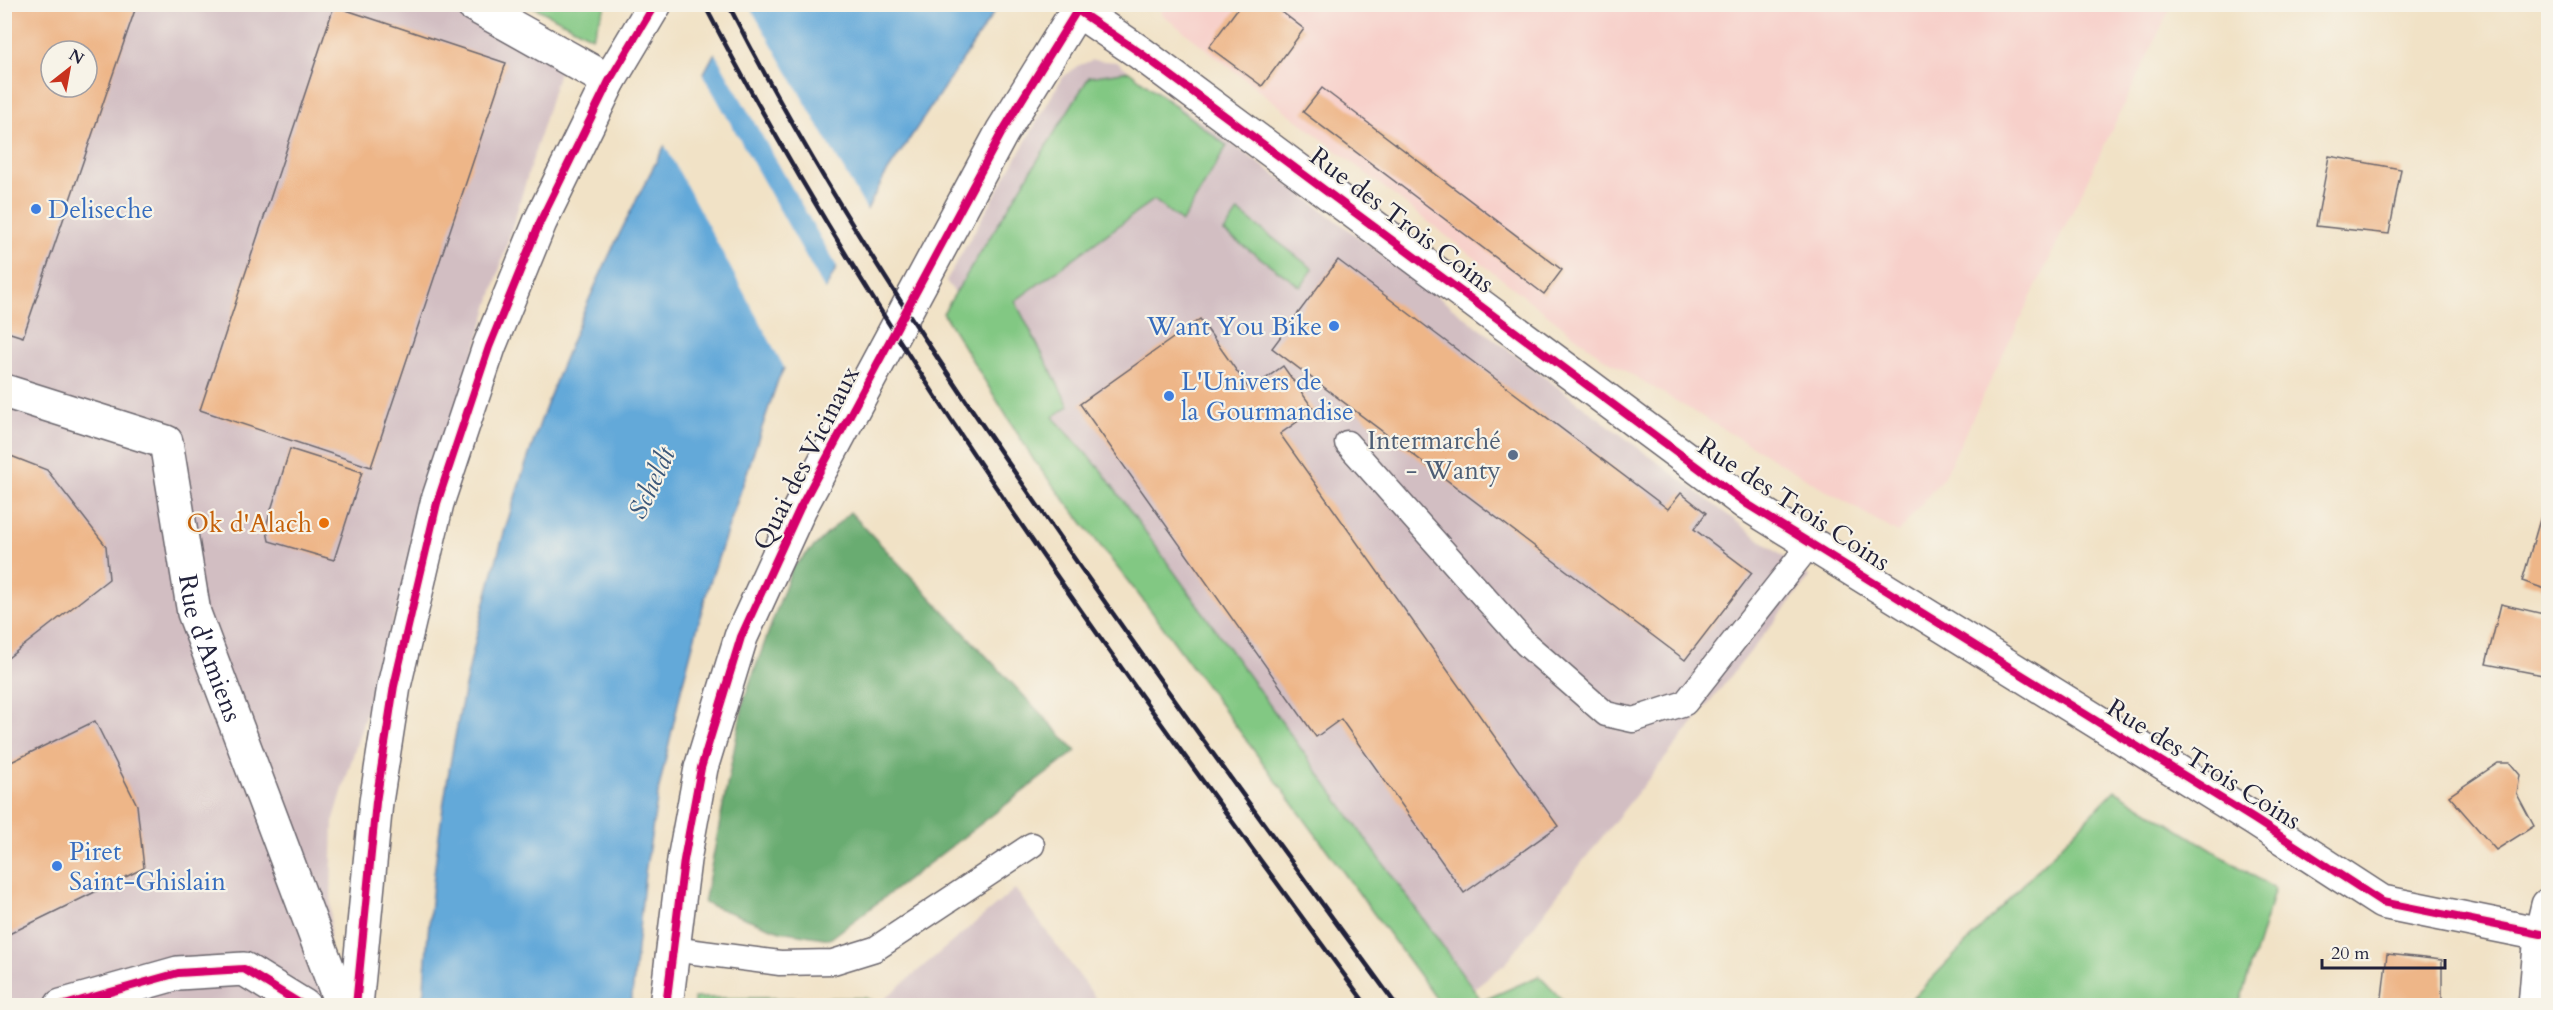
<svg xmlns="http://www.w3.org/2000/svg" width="2553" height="1010" viewBox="0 0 2553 1010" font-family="Cardo,serif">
<rect width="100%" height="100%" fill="#f7f3e8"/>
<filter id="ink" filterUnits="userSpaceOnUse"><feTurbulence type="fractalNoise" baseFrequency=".0167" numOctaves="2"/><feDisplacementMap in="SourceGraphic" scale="12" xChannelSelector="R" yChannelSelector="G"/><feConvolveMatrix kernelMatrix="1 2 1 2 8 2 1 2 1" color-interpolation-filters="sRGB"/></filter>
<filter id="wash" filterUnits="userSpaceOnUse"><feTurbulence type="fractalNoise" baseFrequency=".008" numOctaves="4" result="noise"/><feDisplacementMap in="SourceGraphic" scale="24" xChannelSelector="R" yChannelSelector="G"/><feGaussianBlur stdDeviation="1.35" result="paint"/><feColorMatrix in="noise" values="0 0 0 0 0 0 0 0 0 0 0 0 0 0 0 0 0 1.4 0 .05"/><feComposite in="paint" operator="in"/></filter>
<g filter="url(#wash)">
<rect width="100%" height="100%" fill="#f1e2c6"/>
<path fill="#f7d0ca" d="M 1166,4 L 2172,5 L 1945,475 L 1898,533 L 1602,357 L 1160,13 Z"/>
<path fill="#d2bec2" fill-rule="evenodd" d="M 5,5 L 472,5 L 564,55 L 333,822 L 328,1005 L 5,1006 ZM 51,51 L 87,51 L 87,87 L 51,87 Z
M 1093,60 L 1117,62 L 1284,181 L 1810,577 L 1583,861 L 1505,964 L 1465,995 L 946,281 L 1062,78 L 1077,66 Z
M 1015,889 L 1101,1005 L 876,1006 Z"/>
<path fill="#82c883" stroke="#52755f" stroke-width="1.5" d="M 530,5 L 606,4 L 606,5 L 592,37 Z
M 1129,71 L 1227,146 L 1182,222 L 1154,200 L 1015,301 L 1069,406 L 1053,417 L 1101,470 L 1482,1001 L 1539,976 L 1567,1005 L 1441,1005 L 1152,612 L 1035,462 L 943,313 L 1089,77 Z
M 1238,211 L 1313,269 L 1301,287 L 1224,232 Z
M 2115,790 L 2275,889 L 2239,1005 L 1906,1005 Z
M 694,998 L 865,998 L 878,1003 L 876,1006 L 694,1006 Z"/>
<path fill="#69ac71" stroke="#466756" stroke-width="1.5" d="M 850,512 L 1076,751 L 830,939 L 780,931 L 704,903 L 744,699 L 792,568 Z"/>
<path fill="#64a9d9" stroke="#43668a" stroke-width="1.5" d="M 741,5 L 999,5 L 884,177 L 778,380 L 707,591 L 681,690 L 659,788 L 645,873 L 631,1005 L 423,1006 C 435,771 489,535 581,318 C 627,210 685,108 741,5 Z"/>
<path fill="#f1e2c6" d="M 738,4 L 749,5 L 869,214 L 839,270 L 713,50 Z
M 701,71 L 827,294 L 786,371 L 663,142 Z"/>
<g id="blocks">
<path fill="#eeb688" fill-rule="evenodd" d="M 4,4 L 137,4 L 23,337 L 4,331 ZM 51,51 L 87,51 L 87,87 L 51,87 Z
M 1241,4 L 1281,4 L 1278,9 L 1304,29 L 1262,86 L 1209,47 Z
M 334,6 L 506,63 L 371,467 L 200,410 Z
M 1322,88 L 1562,270 L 1544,294 L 1303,112 Z
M 2329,156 L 2401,169 L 2389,234 L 2316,226 Z
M 1338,260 L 1668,509 L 1681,493 L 1706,513 L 1694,529 L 1752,573 L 1685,660 L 1272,348 Z
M 1200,319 L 1250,390 L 1283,366 L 1314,410 L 1280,434 L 1558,826 L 1464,893 L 1341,719 L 1316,737 L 1080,404 Z
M 290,449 L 362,472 L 334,560 L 269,541 L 266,526 Z
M 11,456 L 47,470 L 106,546 L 109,579 L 4,661 L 4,461 Z
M 2544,506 L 2548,507 L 2548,590 L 2522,581 Z
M 2501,604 L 2548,615 L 2548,676 L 2486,664 Z
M 95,721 L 137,805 L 144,868 L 5,936 L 5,765 Z
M 2498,763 L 2510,763 L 2520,775 L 2517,794 L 2534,826 L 2496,850 L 2449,796 Z
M 2387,954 L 2442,960 L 2442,1006 L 2381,1006 Z"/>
</g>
</g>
<g filter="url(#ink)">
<use href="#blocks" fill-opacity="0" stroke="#6a656c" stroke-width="1.5"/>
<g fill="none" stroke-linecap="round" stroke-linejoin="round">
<g stroke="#6a656c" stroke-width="27">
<path id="lane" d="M 1347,443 L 1526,644 L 1606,714 L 1633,720 L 1685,703 L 1811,543
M 672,949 L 780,963 L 833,962 L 875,949 L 1032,845"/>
</g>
<g stroke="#6a656c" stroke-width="36">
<g id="street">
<path d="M 472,4 L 609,81"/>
<path d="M 1077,10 L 1139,52 L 1747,504 L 2254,819 L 2382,902 L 2541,934"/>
<path id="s1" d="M 4,391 L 166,442 L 194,613 L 342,1006"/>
<path d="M 61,1006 L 178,973 L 244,969 L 304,1006"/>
<path d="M 356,1006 L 376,802 L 394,686 L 437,503 L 489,347 L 540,222 L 609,81 L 655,4"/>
<path d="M 666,1006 L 684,860 L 701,768 L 741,637 L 800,508 L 931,264 L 1002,132 L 1081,4"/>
<path d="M 2535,1006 L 2541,934 L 2548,905"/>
</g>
</g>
<use href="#lane" stroke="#fff" stroke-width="24"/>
<use href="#street" stroke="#fff" stroke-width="33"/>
<path stroke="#22223b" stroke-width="4.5" d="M 704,4 C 889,360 1131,683 1367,1006
M 728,4 C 818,181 927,346 1040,509 C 1156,677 1276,841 1397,1006"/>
<g stroke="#f7f3e8" stroke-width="11">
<path id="cycleway" d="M 1077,10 L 1139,52 L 1747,504 L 2254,819 L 2382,902 L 2541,934
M 61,1006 L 178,973 L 244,969 L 304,1006
M 356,1006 L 376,802 L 394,686 L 437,503 L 489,347 L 540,222 L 609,81 L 655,4
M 666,1006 L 684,860 L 701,768 L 741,637 L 800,508 L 931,264 L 1002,132 L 1081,4"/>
</g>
<use href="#cycleway" stroke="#d6006c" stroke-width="8"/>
</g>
</g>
<g fill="#3f7fe0" stroke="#f7f3e8" stroke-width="2">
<circle cx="36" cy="209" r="6"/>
<circle cx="1334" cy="326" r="6"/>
<circle cx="1169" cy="396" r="6"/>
<circle cx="57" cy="866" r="6"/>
</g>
<circle fill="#5c6f8a" stroke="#f7f3e8" stroke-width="2" cx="1513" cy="455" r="6"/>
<circle fill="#e8710a" stroke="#f7f3e8" stroke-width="2" cx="324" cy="523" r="6"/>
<g text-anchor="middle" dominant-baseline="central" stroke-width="4.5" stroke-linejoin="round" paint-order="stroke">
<g font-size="26" fill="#366cbe" stroke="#f7f3e8" text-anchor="start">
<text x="48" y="209">Deliseche</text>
<text x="1322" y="326" text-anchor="end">Want You Bike</text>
<text x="1181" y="381">L'Univers de<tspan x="1181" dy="30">la Gourmandise</tspan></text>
<text x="69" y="851">Piret<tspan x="69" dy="30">Saint-Ghislain</tspan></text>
</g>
<g font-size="26" fill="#22223b" stroke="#f7f3e8">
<text transform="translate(1402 220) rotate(37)">Rue des Trois Coins</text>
<text transform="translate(806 458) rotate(-63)">Quai des Vicinaux</text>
<text transform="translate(1794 504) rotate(33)">Rue des Trois Coins</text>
<text stroke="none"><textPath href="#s1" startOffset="381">Rue d'Amiens</textPath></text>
<text transform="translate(2204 764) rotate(32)">Rue des Trois Coins</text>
</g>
<g font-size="26" fill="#4e5e75" stroke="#f7f3e8" text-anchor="end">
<text x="1501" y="440">Intermarché<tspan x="1501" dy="30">- Wanty</tspan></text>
</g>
<g font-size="26" fill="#c56008" stroke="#f7f3e8" text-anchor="end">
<text x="312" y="523">Ok d'Alach</text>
</g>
<g font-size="27" font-style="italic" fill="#3c587a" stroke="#f7f3e8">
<text transform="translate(652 483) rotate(-65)">Scheldt</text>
</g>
</g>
<rect width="2553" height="1010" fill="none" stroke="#f7f3e8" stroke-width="24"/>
<g transform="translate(69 69) rotate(31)"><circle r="28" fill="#f7f3e8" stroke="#a29fa3" stroke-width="1.5"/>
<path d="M0-4.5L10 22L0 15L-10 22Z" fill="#c8321e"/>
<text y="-9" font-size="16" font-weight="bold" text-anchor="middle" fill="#22223b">N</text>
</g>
<path d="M2322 959v9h123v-9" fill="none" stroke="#22223b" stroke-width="3"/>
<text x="2331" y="959" font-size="18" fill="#22223b" stroke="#f7f3e8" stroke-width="4.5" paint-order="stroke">20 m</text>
</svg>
